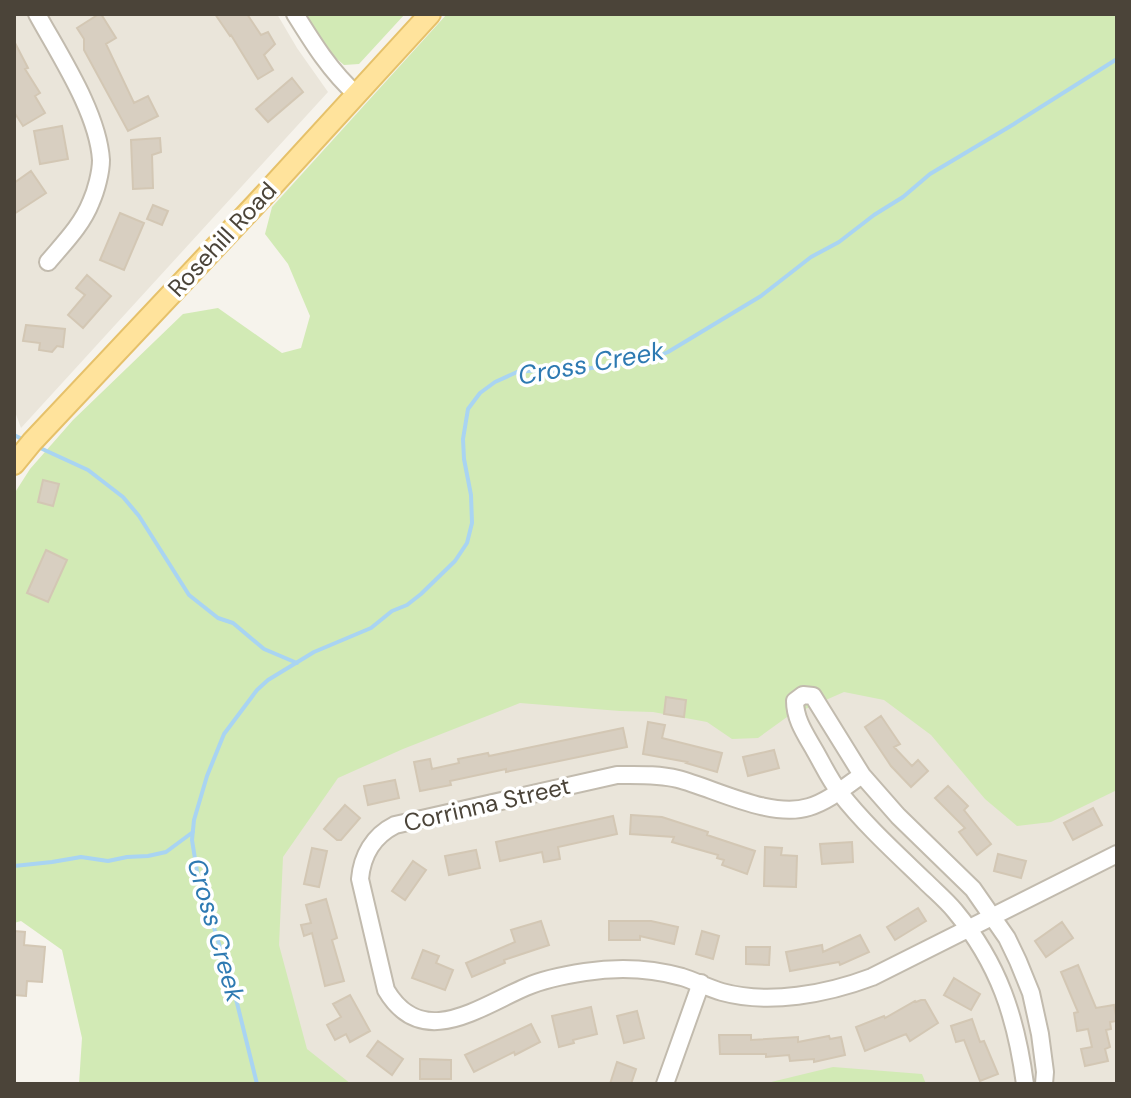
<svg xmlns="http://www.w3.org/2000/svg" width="1131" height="1098" viewBox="0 0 1131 1098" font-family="'DM Sans',sans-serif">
<rect width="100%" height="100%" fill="#f6f3ec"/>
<path fill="#eae5da" d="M 14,14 L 277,14 L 297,48 L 328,92 L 21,428 L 14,409 Z
M 1117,535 L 1117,1084 L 267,1084 L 211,847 L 430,696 Z"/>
<path fill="#d2eab5" d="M 303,14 L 405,14 L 359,64 L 344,65 L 324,48 Z
M 447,14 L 1117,14 L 1117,790 L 1051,822 L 1017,826 L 985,799 L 931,735 L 884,700 L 844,692 L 787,717 L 758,738 L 732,739 L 707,722 L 653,712 L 620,711 L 520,703 L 403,749 L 338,778 L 283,857 L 279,945 L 307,1049 L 351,1084 L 79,1084 L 82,1038 L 62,950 L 21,921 L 14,923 L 14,494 L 30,469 L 73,420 L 183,314 L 218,308 L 282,353 L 301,348 L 310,316 L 288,264 L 265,234 L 272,207 Z
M 833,1067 L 922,1074 L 926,1084 L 763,1084 Z"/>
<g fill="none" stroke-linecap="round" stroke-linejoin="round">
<path stroke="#a9d4f2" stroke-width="4" d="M 14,435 L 26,441
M 38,447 L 88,470 L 123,497 L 139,516 L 189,595 L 218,618 L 233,623 L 264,649 L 297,663
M 14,866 L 52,862 L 81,857 L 108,861 L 127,857 L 148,856 L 166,852 L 193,832
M 257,1084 L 237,1003 L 212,921 L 200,890 L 192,840 L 194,820 L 207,776 L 224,734 L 257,690 L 268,680 L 314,652 L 371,628 L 392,611 L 407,605 L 421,594 L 455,561 L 467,543 L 472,523 L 471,495 L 464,459 L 463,439 L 468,409 L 480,393 L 495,382 L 517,372 L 539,370 L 563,372 L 649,360 L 668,352 L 761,296 L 811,257 L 839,242 L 874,215 L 903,197 L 930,174 L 1014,124 L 1117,59"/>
</g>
<path fill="#d8cfc1" stroke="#d3c7b4" stroke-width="2" d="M 99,14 L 101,14 L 116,38 L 106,44 L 134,103 L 148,96 L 158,116 L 128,131 L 84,50 L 84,39 L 77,28 Z
M 215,14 L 247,14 L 261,35 L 268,32 L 275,44 L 264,55 L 273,70 L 258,79 L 231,35 L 230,36 Z
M 14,41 L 28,68 L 25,69 L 40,93 L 35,96 L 45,113 L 23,126 L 14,112 Z
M 292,78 L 303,92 L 268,122 L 256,109 Z
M 62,126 L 68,159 L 40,164 L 34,131 Z
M 160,138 L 161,152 L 152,155 L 153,188 L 133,189 L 131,140 Z
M 31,171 L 46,193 L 14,214 L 14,183 Z
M 153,205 L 168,211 L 162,225 L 147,219 Z
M 120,213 L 144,223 L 124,270 L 100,260 Z
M 87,275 L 111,296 L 83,328 L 68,315 L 85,295 L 76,288 Z
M 26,325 L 65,329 L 63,347 L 57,346 L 52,352 L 39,350 L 40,343 L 23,341 Z
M 43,480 L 59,484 L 53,506 L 38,502 Z
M 46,550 L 67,560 L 48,602 L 27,593 Z
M 666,697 L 686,700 L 684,717 L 664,714 Z
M 881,716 L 900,744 L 894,747 L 912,766 L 918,760 L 928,771 L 911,787 L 891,766 L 865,727 Z
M 648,722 L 665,725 L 662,738 L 722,753 L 717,772 L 686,763 L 687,762 L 643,754 Z
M 623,728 L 627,747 L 506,772 L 506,769 L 450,781 L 451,785 L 420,791 L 414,762 L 430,759 L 432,769 L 459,763 L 458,759 L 488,753 L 489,756 Z
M 774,750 L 779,768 L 748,776 L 743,757 Z
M 395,780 L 399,798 L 368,805 L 364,786 Z
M 948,786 L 968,806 L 964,810 L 991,844 L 977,855 L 959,832 L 965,828 L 935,798 Z
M 345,805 L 360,818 L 341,840 L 337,840 L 324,829 Z
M 1093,808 L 1102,825 L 1073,840 L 1064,823 Z
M 631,815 L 662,817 L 708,832 L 707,835 L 755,851 L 747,874 L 722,865 L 724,860 L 717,858 L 718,855 L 672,842 L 674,837 L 630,834 Z
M 613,816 L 617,834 L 558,847 L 560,859 L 544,862 L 542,852 L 500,861 L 496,842 Z
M 852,842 L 853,862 L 822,864 L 820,844 Z
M 765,847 L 782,848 L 781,855 L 797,856 L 796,887 L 764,886 Z
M 312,848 L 327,851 L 319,887 L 304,884 Z
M 476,850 L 480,868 L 449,875 L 445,856 Z
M 998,854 L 1026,861 L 1021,878 L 994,871 Z
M 413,861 L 426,870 L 405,900 L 392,891 Z
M 326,899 L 337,938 L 332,940 L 344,981 L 325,986 L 312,933 L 304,936 L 301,925 L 311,923 L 306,905 Z
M 918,908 L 926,921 L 895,940 L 887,927 Z
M 541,921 L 549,945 L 504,960 L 505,963 L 472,977 L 466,963 L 515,942 L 511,930 Z
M 609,921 L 651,921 L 678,927 L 674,944 L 640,936 L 640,940 L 609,940 Z
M 1062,922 L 1073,938 L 1046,957 L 1035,941 Z
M 14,931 L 25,932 L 24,945 L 45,947 L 42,982 L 27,981 L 26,996 L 14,995 Z
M 702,931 L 719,936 L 713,959 L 696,954 Z
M 860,935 L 869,952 L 840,965 L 839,962 L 790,971 L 786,952 L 822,945 L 823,952 Z
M 746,947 L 770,947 L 769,965 L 746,964 Z
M 423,950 L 439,956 L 436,963 L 453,970 L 445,990 L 412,978 Z
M 1078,965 L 1096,1008 L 1114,1005 L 1117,1021 L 1110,1022 L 1111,1029 L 1106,1030 L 1110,1047 L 1105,1049 L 1108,1061 L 1085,1066 L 1081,1049 L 1092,1047 L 1088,1029 L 1077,1031 L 1074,1013 L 1078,1012 L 1061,972 Z
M 954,978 L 980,994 L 971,1010 L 944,995 Z
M 350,995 L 370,1031 L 350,1042 L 346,1034 L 335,1040 L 327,1025 L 341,1017 L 333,1004 Z
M 921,1000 L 925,1000 L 938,1023 L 910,1041 L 906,1034 L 865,1051 L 856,1027 L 884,1016 L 885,1018 L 915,1001 L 916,1002 Z
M 591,1007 L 597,1034 L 573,1040 L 574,1043 L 559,1047 L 552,1016 Z
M 637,1011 L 644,1038 L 624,1043 L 617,1016 Z
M 972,1019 L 980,1042 L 984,1041 L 998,1074 L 980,1081 L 964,1040 L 956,1042 L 951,1026 Z
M 531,1024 L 540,1042 L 515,1055 L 514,1052 L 474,1072 L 465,1055 Z
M 719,1035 L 751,1035 L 751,1040 L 798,1037 L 798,1042 L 829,1036 L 830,1039 L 841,1037 L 845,1055 L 814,1062 L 814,1059 L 790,1061 L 789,1055 L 766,1057 L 766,1054 L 720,1054 Z
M 378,1041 L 403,1059 L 392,1075 L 367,1056 Z
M 420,1059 L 451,1060 L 451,1079 L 420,1079 Z
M 617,1062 L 636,1069 L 631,1084 L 610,1084 Z"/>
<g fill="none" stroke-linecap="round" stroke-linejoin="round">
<g stroke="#c2bbae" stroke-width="20">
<path id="minor" d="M 37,14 C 60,56 98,113 101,160 C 101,172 96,191 91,202 C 82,225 64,243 48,262
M 295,14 C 313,43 331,72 356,94
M 862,775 C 846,786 829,801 809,807 C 771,819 716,789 678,779 C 658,774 637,775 617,775 L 395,825 C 373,836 362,856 360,879 L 386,990 C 422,1051 479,1007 526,987 C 544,979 565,975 585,972 C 617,967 650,968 682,977 C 695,981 708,988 722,992 C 769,1005 827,994 872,977 L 1117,854
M 665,1084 L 701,983
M 1025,1084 C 1016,1017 999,964 955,911 C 946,900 935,891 925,881 C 896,853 865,825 840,793 C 830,780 823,765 815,751 C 806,735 795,720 795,701 L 803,695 L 813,696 L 862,775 L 898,816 L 973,889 L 1007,938 L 1018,961 L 1031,993 L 1040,1034 L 1045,1072 L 1044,1084"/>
</g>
<g stroke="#e6c16a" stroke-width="24">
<path id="major" d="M 14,464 L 32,442 L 256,204 L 430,14"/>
</g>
<use href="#minor" stroke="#fff" stroke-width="16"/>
<use href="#major" stroke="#ffe39c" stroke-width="20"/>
</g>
<g text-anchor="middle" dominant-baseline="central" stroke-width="7" stroke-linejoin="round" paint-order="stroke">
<g font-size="24" fill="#4b4439" stroke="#fff">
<text transform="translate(222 239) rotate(-47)">Rosehill Road</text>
<text transform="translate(487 804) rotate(-13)">Corrinna Street</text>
</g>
<g font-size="26" font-style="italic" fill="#2e7ab2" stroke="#fff">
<text transform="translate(591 363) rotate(-10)">Cross Creek</text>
<text transform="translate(216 930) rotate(74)">Cross Creek</text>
</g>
</g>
<rect width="1131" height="1098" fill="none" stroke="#4b4439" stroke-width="32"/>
</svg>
